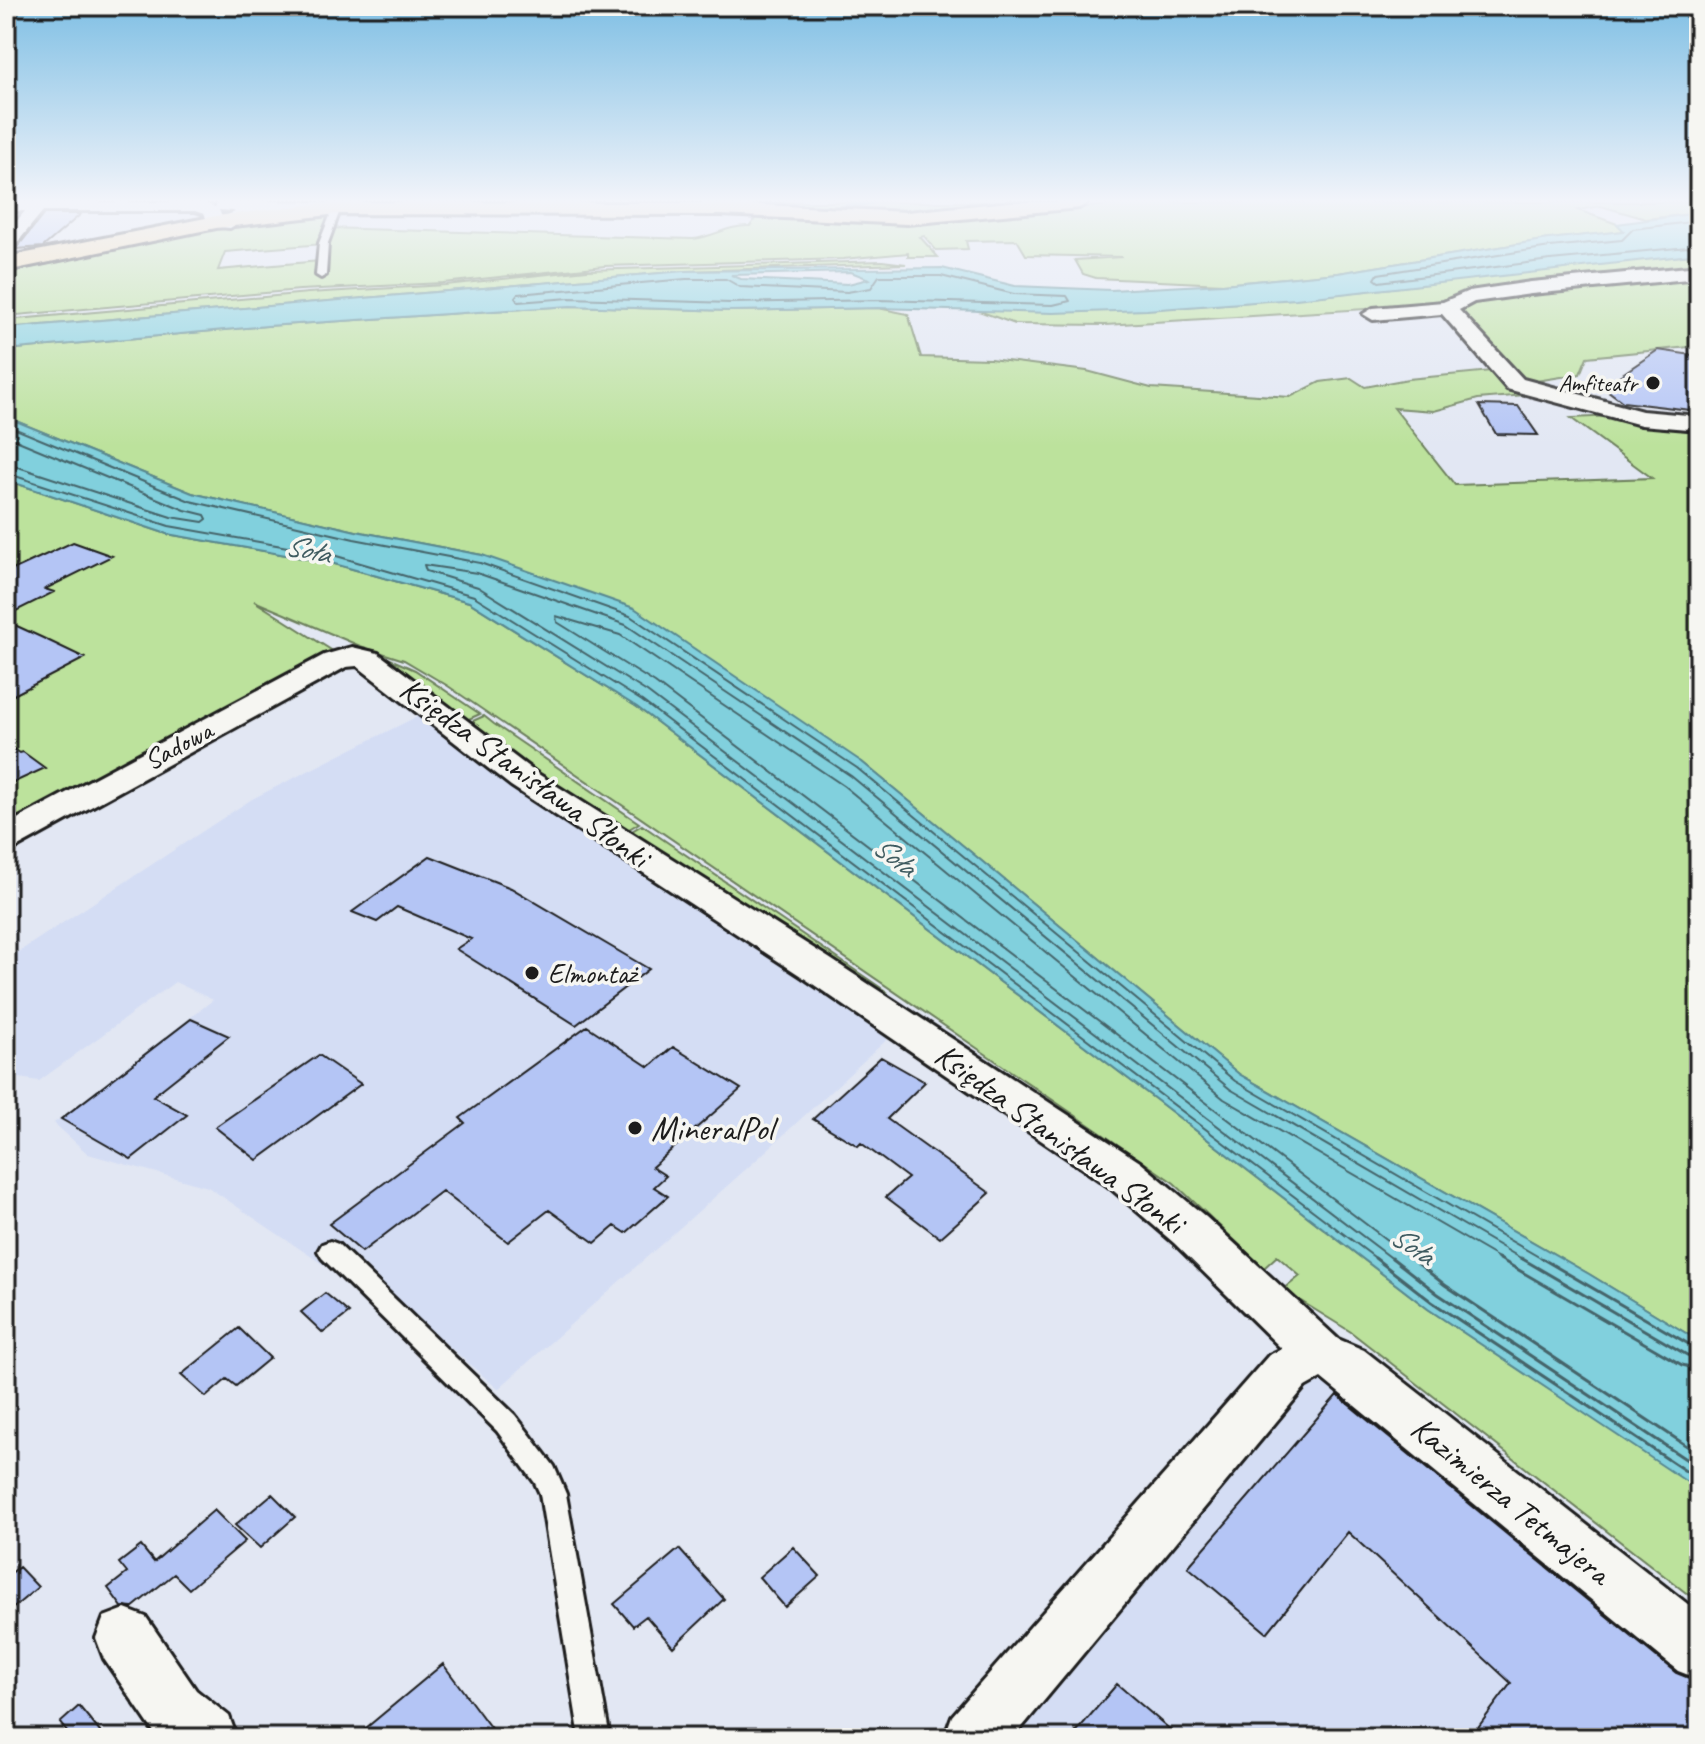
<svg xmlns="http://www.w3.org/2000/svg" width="1705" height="1744" viewBox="0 0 1705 1744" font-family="Caveat,sans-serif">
<rect width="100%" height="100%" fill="#e2e7f3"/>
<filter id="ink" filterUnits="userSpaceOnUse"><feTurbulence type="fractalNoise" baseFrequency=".0125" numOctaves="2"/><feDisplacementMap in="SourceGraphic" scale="16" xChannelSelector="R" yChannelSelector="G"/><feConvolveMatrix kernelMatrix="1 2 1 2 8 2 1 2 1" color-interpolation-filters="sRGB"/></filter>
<g filter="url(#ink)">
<path fill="#d4ddf4" d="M 420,715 L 894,1033 L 753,1163 L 498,1389 L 367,1275 L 355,1286 L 208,1187 L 88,1154 L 54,1123 L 213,1000 L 175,982 L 39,1081 L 6,1076 L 6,960 L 252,799 Z
M 1317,1379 L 1333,1379 L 1699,1669 L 1699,1738 L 993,1738 Z"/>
<path fill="#bce29c" stroke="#6c7f5c" stroke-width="2" fill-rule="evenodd" d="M 6,202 L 1039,202 L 927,213 L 911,210 L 892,214 Z
M 1140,202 L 1699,202 L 1699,213 L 1646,219 L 1601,206 L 1578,210 L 1617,224 L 1625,231 L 1549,239 L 1338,273 L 1223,284 L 1096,278 L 1083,274 L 1075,260 L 1122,257 L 1026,255 L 1017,240 L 966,241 L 968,249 L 936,250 L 924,236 L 920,237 L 938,257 L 908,257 L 908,253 L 843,259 L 605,266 L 443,283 L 300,290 L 6,316 L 6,273 L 219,228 L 330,216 L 327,228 L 693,239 C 713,237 729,225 750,226 L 756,218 L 907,224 ZM 323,244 L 320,261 L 218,270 L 225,252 Z
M 1699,254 L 1699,346 L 1587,357 L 1580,374 L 1517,384 L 1534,390 L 1525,395 L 1478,399 L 1434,411 L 1394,408 L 1455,485 L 1652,478 L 1571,418 L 1613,416 L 1699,423 L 1699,1341 L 1589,1274 L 1239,1074 L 862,762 L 482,555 L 356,531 L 192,493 L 6,417 L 6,350 L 267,326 L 570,306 L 731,311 L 878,308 L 908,314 L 921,357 L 990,359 L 1087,371 L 1151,388 L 1290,397 L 1320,382 L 1351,378 L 1365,387 L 1408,379 L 1502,370 L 1447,308 L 1430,305 L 1105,325 L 1015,324 L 976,310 C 1168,317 1358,293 1548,269 C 1598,262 1649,260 1699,254 Z
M 882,261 L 906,264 L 685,271 L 6,328 L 6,320 L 308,293 L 445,285 L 587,270 Z
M 6,480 L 167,534 L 331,563 L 469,602 L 637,707 L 1155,1099 L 1428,1309 L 1699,1489 L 1699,1603 L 1351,1332 L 1283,1290 L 1300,1276 L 1277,1256 L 1264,1268 L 1174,1183 L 448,686 L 404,660 L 360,646 L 254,601 L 339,655 L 6,842 Z
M 381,655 L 415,670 L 480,714 L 462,722 Z
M 484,716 L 494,724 L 639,823 L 619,835 L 464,725 Z
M 642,825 L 887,992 L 876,1000 L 622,837 Z"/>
<path fill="#81d0dd" stroke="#598890" stroke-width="2" fill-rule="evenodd" d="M 1699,213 L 1699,254 L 1296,299 L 1147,310 L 1053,313 L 878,308 L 731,311 L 570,306 L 267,326 L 6,350 L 6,328 L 685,271 L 942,268 L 1015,286 L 1111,290 L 1223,284 L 1338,273 L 1549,239 L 1624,231 L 1617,224 ZM 851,272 L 869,279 L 848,284 L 741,279 L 731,275 Z
M 6,417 L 192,493 L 356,531 L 482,555 L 634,608 L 862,762 L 1239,1074 L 1589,1274 L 1699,1341 L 1699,1490 L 1428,1309 L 1155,1099 L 637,707 L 469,602 L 331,563 L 167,534 L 6,480 Z"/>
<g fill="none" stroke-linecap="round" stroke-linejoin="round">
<path stroke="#446469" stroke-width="2" d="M 1699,221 L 1633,229 L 1622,240 L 1550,247 L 1378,274 L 1375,279 L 1379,282 L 1550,260 L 1699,246
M 879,276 L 941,276 L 1014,294 L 1067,296 L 1070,301 L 1053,305 L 879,300 L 731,303 L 570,298 L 518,302 L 515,298 L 518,294 L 686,279 L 726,279 L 740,287 L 847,292 L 871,288 Z
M 6,425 L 190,501 L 354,539 L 480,563 L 630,616 L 857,768 L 1235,1081 L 1544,1260
M 6,436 L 185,510 L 205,515 L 207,519 L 203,522 L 171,517 L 6,463
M 6,473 L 169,526 L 333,555 L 474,596 L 642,701 L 1378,1260
M 1394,1260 L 647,692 L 478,587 L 426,571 L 424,565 L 477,573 L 626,625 L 851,776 L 1230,1089 L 1524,1260
M 1413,1260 L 655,683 L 557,622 L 556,616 L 620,635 L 844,786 L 1224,1099 L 1502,1260"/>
<path stroke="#446469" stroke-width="3" d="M 1375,1258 L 1432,1302 L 1699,1480
M 1392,1258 L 1438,1294 L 1699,1468
M 1411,1258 L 1445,1285 L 1699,1454
M 1498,1258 L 1682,1365 L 1699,1369
M 1521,1258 L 1687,1355 L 1699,1357
M 1541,1258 L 1692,1346 L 1699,1347"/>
<path stroke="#598890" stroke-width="5" d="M 709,202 L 733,204
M 828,210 L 873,202"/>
</g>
<path fill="#b4c5f5" stroke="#1c1c1c" stroke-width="2" d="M 44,214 L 81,214 L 43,247 L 16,249 Z
M 1658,350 L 1699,356 L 1699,411 L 1623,402 L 1603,387 Z
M 1479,405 L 1518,406 L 1538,435 L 1496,434 Z
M 73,542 L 112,556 L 45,589 L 54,592 L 6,616 L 6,573 Z
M 6,621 L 43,638 L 85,658 L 6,699 Z
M 6,744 L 20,753 L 23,752 L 45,768 L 6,786 Z
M 430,856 L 511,888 L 649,969 L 576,1025 L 456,949 L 471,939 L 397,907 L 377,922 L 352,912 Z
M 191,1019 L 229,1036 L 153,1096 L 187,1115 L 131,1159 L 61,1119 Z
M 587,1026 L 649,1067 L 673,1047 L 741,1089 L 652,1167 L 666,1176 L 654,1187 L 668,1196 L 626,1233 L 615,1226 L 595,1243 L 549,1210 L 508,1242 L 442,1191 L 362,1252 L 329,1224 L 465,1123 L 460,1118 Z
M 319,1055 L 361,1084 L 257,1160 L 215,1127 Z
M 881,1057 L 925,1082 L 887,1119 L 990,1193 L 940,1238 L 886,1197 L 908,1178 L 861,1143 L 858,1146 L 813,1119 Z
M 325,1293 L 349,1313 L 323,1333 L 301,1312 Z
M 239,1328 L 270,1358 L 236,1386 L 227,1379 L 206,1397 L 181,1375 Z
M 1337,1395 L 1676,1673 L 1699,1682 L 1699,1738 L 1470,1738 L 1511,1683 L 1348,1532 L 1267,1633 L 1188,1567 Z
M 272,1494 L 295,1517 L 260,1548 L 235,1525 Z
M 214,1510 L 245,1541 L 189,1589 L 174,1574 L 132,1608 L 122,1607 L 108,1588 L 127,1573 L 119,1563 L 141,1546 L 154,1562 Z
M 793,1547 L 820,1576 L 785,1607 L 759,1577 Z
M 679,1549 L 724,1599 L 673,1647 L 646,1616 L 633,1626 L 614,1604 Z
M 19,1567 L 38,1587 L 6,1614 L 6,1577 Z
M 443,1664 L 498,1738 L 354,1738 Z
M 1117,1684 L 1180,1738 L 1071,1738 Z
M 79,1706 L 105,1738 L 72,1738 L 60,1723 Z"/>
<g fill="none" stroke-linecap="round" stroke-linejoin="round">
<g stroke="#1c1c1c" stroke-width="6">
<path id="service" d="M 332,211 L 339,213 L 328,243 L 326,275 L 321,278 L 316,275 L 319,243 Z
M 330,1241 L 338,1244 L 515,1415 L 554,1466 L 566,1494 L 610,1738 L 580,1738 L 540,1494 L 535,1483 L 497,1431 L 322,1258 L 318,1251 L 322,1244 Z"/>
</g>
<g stroke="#1c1c1c" stroke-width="6">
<path id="minor" d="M 6,202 L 202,202 L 215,207 L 218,202 C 239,202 335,198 346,208 L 338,213 L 255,212 L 230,228 L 210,226 L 204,214 L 195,211 L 43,211 L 12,249 L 6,250 L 6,234 L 25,211 L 6,211 ZM 219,210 L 233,211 L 235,212 L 222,217 Z
M 1699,266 L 1699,278 L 1531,294 L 1474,302 L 1459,310 L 1523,379 L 1642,411 L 1699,416 L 1699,430 L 1641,425 L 1507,389 L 1442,314 L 1373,320 L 1363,314 L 1373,308 L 1443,302 L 1469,291 L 1531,282 Z
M 352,647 L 378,653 L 535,772 L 829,958 L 1140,1162 L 1206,1217 L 1338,1339 L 1364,1350 L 1699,1613 L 1699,1679 L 1678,1671 L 1321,1378 L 1305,1387 L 1013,1738 L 944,1738 L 952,1716 L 1269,1355 L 1282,1349 L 1174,1243 L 1108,1186 L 801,976 L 511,786 L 357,666 L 346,667 L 18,847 L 6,850 L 6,825 L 324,655 Z
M 125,1609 L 146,1617 L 196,1690 L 229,1716 L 237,1738 L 160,1738 L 154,1732 L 104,1659 L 96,1638 L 104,1617 Z"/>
</g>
<g stroke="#1c1c1c" stroke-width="6">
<path id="primary" d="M 334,202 L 721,203 L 907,212 L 1009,202 L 1089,202 L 1079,208 L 907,224 L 721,215 L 338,214 L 216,228 L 6,271 L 6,257 L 216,216 Z"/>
</g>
<use href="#service" fill="#f6f6f2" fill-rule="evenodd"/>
<use href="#minor" fill="#f6f6f2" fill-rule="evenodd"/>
<use href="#primary" fill="#f8deab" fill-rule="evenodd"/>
</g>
</g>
<linearGradient id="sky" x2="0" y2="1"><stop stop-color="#7fbfe4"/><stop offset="0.45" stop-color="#f2f4fa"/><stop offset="1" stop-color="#f2f4fa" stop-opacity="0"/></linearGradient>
<rect width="1705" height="446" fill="url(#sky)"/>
<g fill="#1c1c1c" stroke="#f6f6f2" stroke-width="3">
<circle cx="1653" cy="383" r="8"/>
<circle cx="532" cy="973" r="8"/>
<circle cx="635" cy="1128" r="8"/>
</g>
<g text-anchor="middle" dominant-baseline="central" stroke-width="7" stroke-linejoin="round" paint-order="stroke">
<g font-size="24" fill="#1c1c1c" stroke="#f6f6f2" text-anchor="end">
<text x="1637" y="383">Amfiteatr</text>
</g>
<g font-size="28" fill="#1c1c1c" stroke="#f6f6f2">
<text transform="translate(178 745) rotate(-28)">Sadowa</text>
</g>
<g font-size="28" fill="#1c1c1c" stroke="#f6f6f2" text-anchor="start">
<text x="548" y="973">Elmontaż</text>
</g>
<g font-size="30" font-style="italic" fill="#3f5b60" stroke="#f6f6f2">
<text transform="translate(308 549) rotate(13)">Soła</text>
<text transform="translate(895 856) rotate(38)">Soła</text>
<text transform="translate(1413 1245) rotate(34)">Soła</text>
</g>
<g font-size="34" fill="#1c1c1c" stroke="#f6f6f2">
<text transform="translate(525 772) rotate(36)">Księdza Stanisława Słonki</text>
<text transform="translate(1060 1138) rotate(36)">Księdza Stanisława Słonki</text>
<text transform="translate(1511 1500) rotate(39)">Kazimierza Tetmajera</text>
</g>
<g font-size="34" fill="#1c1c1c" stroke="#f6f6f2" text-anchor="start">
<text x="651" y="1128">MineralPol</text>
</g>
</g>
<rect width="1705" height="1744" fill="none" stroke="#f6f6f2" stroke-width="32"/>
<rect x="16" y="16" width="1673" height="1712" fill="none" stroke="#1c1c1c" stroke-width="3" filter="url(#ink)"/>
</svg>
